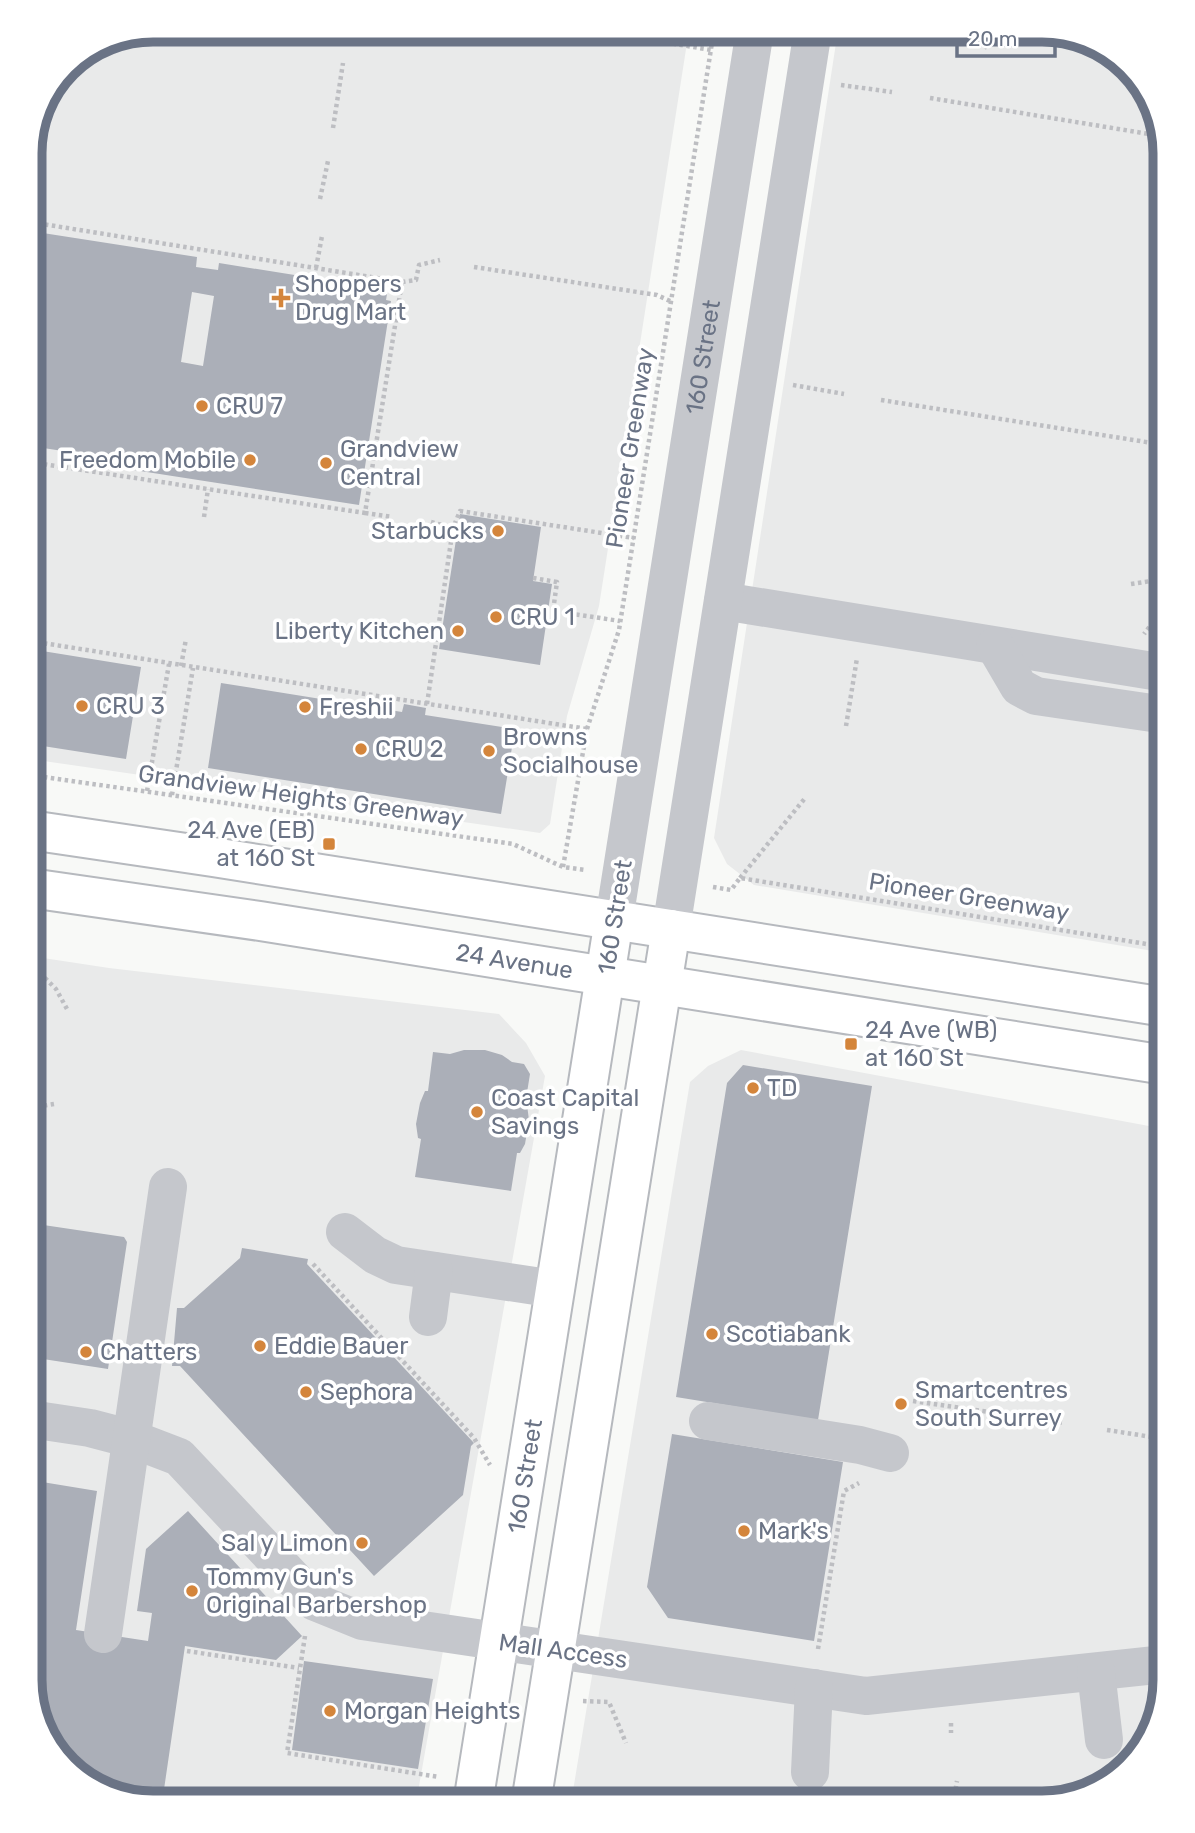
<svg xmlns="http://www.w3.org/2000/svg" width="1195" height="1833" viewBox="0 0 1195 1833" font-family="Rubik,sans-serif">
<rect width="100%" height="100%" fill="#f8f9f7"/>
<path fill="#e9eaea" d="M 153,30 L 689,30 L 599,606 L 567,716 L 550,824 L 540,833 L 30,759 L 30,145 L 66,66 L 106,39 Z
M 838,30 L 1050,30 L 1110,50 L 1149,92 L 1165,153 L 1165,953 L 754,885 L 727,864 L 714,838 Z
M 30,956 L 109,968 L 499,1014 L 526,1043 L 545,1076 L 416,1803 L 145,1803 L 85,1783 L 46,1741 L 30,1680 Z
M 741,1050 L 1165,1129 L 1165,1680 L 1149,1742 L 1103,1787 L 1042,1803 L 571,1803 L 690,1082 L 708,1066 Z"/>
<path fill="#abafb8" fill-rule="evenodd" d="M 30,231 L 197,257 L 196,267 L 218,270 L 219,263 L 382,289 L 381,293 L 387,294 L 386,300 L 391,301 L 359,505 L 121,468 L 122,460 L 30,446 ZM 192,292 L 214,296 L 203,366 L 181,362 Z
M 460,514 L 541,527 L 533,581 L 552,584 L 540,665 L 439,649 Z
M 30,649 L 141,667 L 126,759 L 30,744 Z
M 221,683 L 402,712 L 404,704 L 426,708 L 425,715 L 515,729 L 501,814 L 208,768 Z
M 464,1050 L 485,1050 L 502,1055 L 512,1062 L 524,1064 L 530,1074 L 525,1105 L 527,1105 L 529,1120 L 525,1144 L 520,1153 L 517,1153 L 511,1191 L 415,1177 L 421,1139 L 418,1138 L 416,1124 L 420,1103 L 425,1091 L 428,1091 L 433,1052 L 450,1054 Z
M 743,1065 L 872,1086 L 818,1420 L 676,1397 L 727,1083 Z
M 30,1223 L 124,1237 L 127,1242 L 108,1369 L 30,1357 Z
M 242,1248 L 308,1259 L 307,1264 L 474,1443 L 471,1446 L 463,1495 L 374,1576 L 180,1366 L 172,1366 L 177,1308 L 184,1308 L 240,1258 Z
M 672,1434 L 843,1462 L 814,1641 L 668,1618 L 647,1587 Z
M 30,1480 L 97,1491 L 76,1630 L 148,1641 L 152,1613 L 137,1611 L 146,1549 L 188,1511 L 302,1636 L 276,1660 L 185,1646 L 162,1803 L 145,1803 L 85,1783 L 46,1741 L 30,1680 Z
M 304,1661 L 433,1679 L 418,1769 L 292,1750 Z"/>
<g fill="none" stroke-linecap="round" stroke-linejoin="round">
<g stroke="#b6b9be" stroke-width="42">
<g id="major">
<path d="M 30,830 L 213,857 L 1165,1007"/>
<path id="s2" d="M 30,888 L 260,921 L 1165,1065"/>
<path id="s3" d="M 473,1803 L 614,920"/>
<path d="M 531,1803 L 671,929"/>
</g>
</g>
<path stroke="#bdbec2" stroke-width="4.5" stroke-dasharray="3.5 3.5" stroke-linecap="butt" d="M 587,30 L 616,34
M 971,30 L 989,50
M 645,39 L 711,50
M 841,85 L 892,92
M 930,98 L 1161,136
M 333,128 L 343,63
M 320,199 L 328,161
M 474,267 L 657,295 L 672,302
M 316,268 L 322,236
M 402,282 L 416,280 L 419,265 L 440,260
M 793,385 L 844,394
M 881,400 L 1165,445
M 30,462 L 365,513 L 402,282 L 30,222
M 365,513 L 392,517
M 204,517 L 208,489
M 431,522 L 453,528
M 533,578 L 557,582 L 553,611 L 620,621
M 1131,584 L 1164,579 L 1153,622 L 1144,634
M 30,641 L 587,729
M 181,666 L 186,639
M 427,704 L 453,528 L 460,511 L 634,538
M 846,726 L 857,658
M 30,775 L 513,844 L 563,867 L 586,870
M 147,791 L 169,664
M 172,795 L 193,668
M 563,867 L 587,729 L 619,630 L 714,30
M 740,878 L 806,797
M 713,887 L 731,890 L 740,878 L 1165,947
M 30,963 L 56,989 L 67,1009
M 30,1108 L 54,1104
M 313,1264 L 474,1438 L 490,1465
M 913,1401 L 1064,1423
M 1107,1430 L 1165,1439
M 305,1636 L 287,1753 L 439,1777
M 818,1649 L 844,1491 L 859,1483
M 187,1651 L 299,1668
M 583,1701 L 609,1702 L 626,1743
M 951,1723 L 951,1733
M 953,1803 L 957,1781"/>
<g stroke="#c5c7cc" stroke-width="38">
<path d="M 723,601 L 1165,673"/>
<path d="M 995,646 L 1019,687 L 1036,696 L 1152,713"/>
<path id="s1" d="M 614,920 L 755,30"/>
<path d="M 671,929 L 813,30"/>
<path d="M 345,1232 L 375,1255 L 396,1265 L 555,1289"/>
<path d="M 428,1317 L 434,1271"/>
<path d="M 30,1419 L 90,1428 L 132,1439 L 179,1457 L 315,1602 L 362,1621 L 866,1696 L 1165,1664"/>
<path d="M 708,1421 L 860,1445 L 890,1453"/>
<path d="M 103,1634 L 168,1187"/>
<path d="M 1096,1672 L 1104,1740"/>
<path d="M 810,1772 L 814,1688"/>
</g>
<use href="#major" stroke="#fff" stroke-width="38"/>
</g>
<g fill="#d4853b" stroke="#fff" stroke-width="2.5">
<path d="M277.5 287.5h7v7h7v7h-7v7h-7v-7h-7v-7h7z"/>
<circle cx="202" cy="406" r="7"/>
<circle cx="250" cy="460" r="7"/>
<circle cx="326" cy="463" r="7"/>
<circle cx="498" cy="531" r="7"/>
<circle cx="496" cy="617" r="7"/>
<circle cx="458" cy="631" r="7"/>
<circle cx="82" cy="706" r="7"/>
<circle cx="305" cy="707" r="7"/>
<circle cx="361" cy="749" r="7"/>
<circle cx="489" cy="751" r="7"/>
<rect x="322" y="837" width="14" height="14" rx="3.5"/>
<rect x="844" y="1037" width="14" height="14" rx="3.5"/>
<circle cx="753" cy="1088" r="7"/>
<circle cx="477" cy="1112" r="7"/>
<circle cx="712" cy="1334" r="7"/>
<circle cx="260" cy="1346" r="7"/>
<circle cx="86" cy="1352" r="7"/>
<circle cx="306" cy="1392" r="7"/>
<circle cx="901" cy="1404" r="7"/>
<circle cx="744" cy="1531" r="7"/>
<circle cx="362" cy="1543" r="7"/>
<circle cx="192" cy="1591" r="7"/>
<circle cx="330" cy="1711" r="7"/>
</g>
<g text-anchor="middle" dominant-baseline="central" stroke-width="7" stroke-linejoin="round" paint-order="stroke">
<g font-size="24" fill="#6a7385" stroke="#fff" text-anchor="start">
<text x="295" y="284">Shoppers<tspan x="295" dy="28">Drug Mart</tspan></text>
<text x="216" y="406">CRU 7</text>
<text x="340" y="449">Grandview<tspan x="340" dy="28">Central</tspan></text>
<text x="236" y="460" text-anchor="end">Freedom Mobile</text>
<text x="484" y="531" text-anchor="end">Starbucks</text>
<text x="510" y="617">CRU 1</text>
<text x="444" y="631" text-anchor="end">Liberty Kitchen</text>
<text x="96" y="706">CRU 3</text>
<text x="319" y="707">Freshii</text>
<text x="503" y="737">Browns<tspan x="503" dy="28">Socialhouse</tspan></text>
<text x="375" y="749">CRU 2</text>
<text x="315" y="830" text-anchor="end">24 Ave (EB)<tspan x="315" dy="28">at 160 St</tspan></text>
<text x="865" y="1030">24 Ave (WB)<tspan x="865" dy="28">at 160 St</tspan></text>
<text x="767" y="1088">TD</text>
<text x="491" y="1098">Coast Capital<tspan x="491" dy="28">Savings</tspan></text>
<text x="726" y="1334">Scotiabank</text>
<text x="274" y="1346">Eddie Bauer</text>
<text x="100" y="1352">Chatters</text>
<text x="915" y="1390">Smartcentres<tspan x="915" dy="28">South Surrey</tspan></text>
<text x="320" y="1392">Sephora</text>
<text x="758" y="1531">Mark's</text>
<text x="348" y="1543" text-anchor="end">Sal y Limon</text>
<text x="206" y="1577">Tommy Gun's<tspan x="206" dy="28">Original Barbershop</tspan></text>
<text x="344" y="1711">Morgan Heights</text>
</g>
<g font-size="24" fill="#6a7385" stroke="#fff">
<text stroke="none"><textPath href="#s1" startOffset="570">160 Street</textPath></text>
<text transform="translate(630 448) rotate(-81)">Pioneer Greenway</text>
<text transform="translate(301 796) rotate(8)">Grandview Heights Greenway</text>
<text transform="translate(969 897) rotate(9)">Pioneer Greenway</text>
<text transform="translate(615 917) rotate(-81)">160 Street</text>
<text stroke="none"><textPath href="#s2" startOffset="490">24 Avenue</textPath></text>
<text stroke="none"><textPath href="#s3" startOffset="331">160 Street</textPath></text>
<text transform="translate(563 1651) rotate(8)">Mall Access</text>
</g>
</g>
<path d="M0 0H1195V1833H0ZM153 42H1042A111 111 0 0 1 1153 153V1680A111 111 0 0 1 1042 1791H153A111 111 0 0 1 42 1680V153A111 111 0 0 1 153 42Z" fill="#fff" fill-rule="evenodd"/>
<path fill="none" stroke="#6a7385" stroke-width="9" d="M153 42H1042A111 111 0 0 1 1153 153V1680A111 111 0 0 1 1042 1791H153A111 111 0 0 1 42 1680V153A111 111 0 0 1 153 42Z"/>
<path d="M957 46v10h98v-10" fill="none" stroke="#6a7385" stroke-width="3.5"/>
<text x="968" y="46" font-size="21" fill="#6a7385" stroke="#ffffff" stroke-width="5" paint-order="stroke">20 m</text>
</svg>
